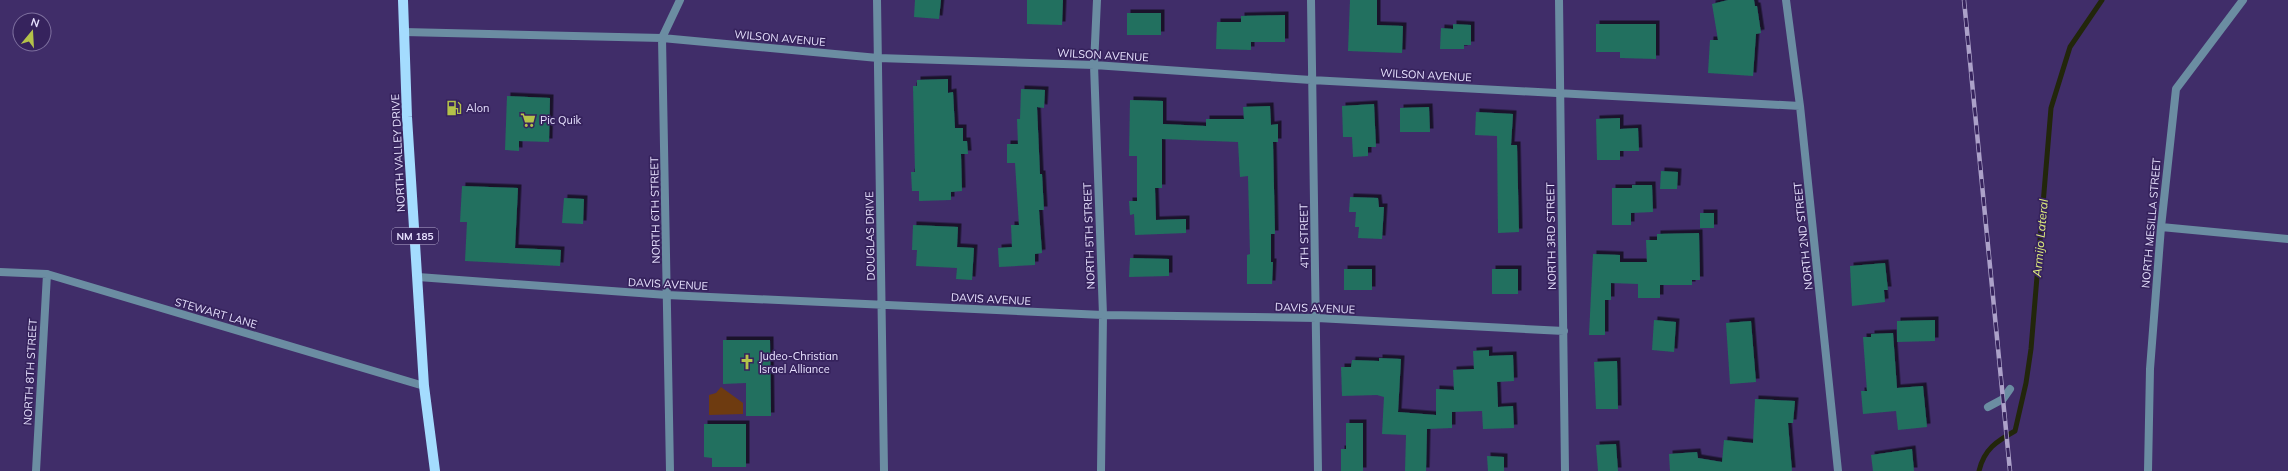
<svg xmlns="http://www.w3.org/2000/svg" width="2288" height="471" viewBox="0 0 2288 471" font-family="Mulish,sans-serif">
<defs>
<filter id="shadow"><feDropShadow dx="3.5" dy="-3.5" stdDeviation="0" flood-color="#0009"/></filter>
</defs>
<rect width="100%" height="100%" fill="#402d69"/>
<path fill="#6e3b10" d="M 721,387 L 743,403 L 743,414 L 709,415 L 709,395 L 716,393 Z"/>
<g fill="none" stroke-linecap="round" stroke-linejoin="round">
<path stroke="#22260b" stroke-width="5" d="M 1979,471 C 1984,449 1997,441 2015,431 L 2026,383 L 2031,349 L 2051,108 L 2070,47 L 2102,0"/>
</g>
<path fill="#22705f" filter="url(#shadow)" d="M 915,0 L 941,0 L 939,19 L 914,17 Z
M 1027,0 L 1063,0 L 1062,25 L 1027,24 Z
M 1350,0 L 1377,0 L 1377,25 L 1403,26 L 1402,53 L 1348,51 Z
M 1728,0 L 1754,0 L 1755,6 L 1757,6 L 1761,33 L 1756,34 L 1753,76 L 1708,73 L 1710,40 L 1718,40 L 1712,4 Z
M 1127,13 L 1161,13 L 1161,35 L 1127,35 Z
M 1285,15 L 1285,42 L 1251,42 L 1251,50 L 1216,49 L 1217,22 L 1241,22 L 1241,16 Z
M 1453,24 L 1471,25 L 1471,45 L 1464,45 L 1464,49 L 1440,49 L 1441,28 L 1453,29 Z
M 1596,24 L 1656,24 L 1656,59 L 1620,58 L 1620,52 L 1596,52 Z
M 948,79 L 948,93 L 953,92 L 955,128 L 963,128 L 963,141 L 967,141 L 968,154 L 961,154 L 962,191 L 951,192 L 951,200 L 919,201 L 919,191 L 912,191 L 911,172 L 915,172 L 913,86 L 917,86 L 917,80 Z
M 1021,89 L 1045,90 L 1044,108 L 1037,107 L 1040,174 L 1042,174 L 1044,210 L 1039,210 L 1042,253 L 1035,254 L 1035,265 L 999,267 L 998,248 L 1012,247 L 1011,225 L 1019,225 L 1015,163 L 1007,163 L 1007,144 L 1018,144 L 1017,119 L 1020,119 Z
M 507,96 L 550,98 L 549,142 L 519,141 L 519,151 L 505,150 Z
M 1130,100 L 1163,101 L 1163,124 L 1206,126 L 1206,119 L 1244,119 L 1243,107 L 1270,106 L 1271,125 L 1278,124 L 1278,142 L 1273,142 L 1275,234 L 1271,234 L 1271,262 L 1273,262 L 1272,284 L 1247,284 L 1247,255 L 1250,254 L 1248,176 L 1240,177 L 1238,142 L 1162,139 L 1162,188 L 1155,188 L 1156,220 L 1186,219 L 1186,233 L 1135,235 L 1134,214 L 1130,215 L 1129,201 L 1137,201 L 1137,156 L 1129,156 Z
M 1374,104 L 1376,147 L 1368,147 L 1368,156 L 1353,157 L 1352,137 L 1343,137 L 1342,106 Z
M 1429,107 L 1430,132 L 1400,132 L 1400,108 Z
M 1476,112 L 1513,114 L 1511,145 L 1517,145 L 1519,232 L 1498,233 L 1497,136 L 1475,135 Z
M 1620,118 L 1620,129 L 1638,128 L 1639,151 L 1620,151 L 1620,160 L 1597,160 L 1596,119 Z
M 1661,171 L 1678,172 L 1677,189 L 1660,189 Z
M 1632,185 L 1652,185 L 1653,212 L 1631,213 L 1631,225 L 1612,225 L 1612,188 L 1632,188 Z
M 462,186 L 518,188 L 515,248 L 561,250 L 560,266 L 465,261 L 467,222 L 460,222 Z
M 1350,197 L 1378,198 L 1379,207 L 1384,207 L 1382,239 L 1358,238 L 1359,227 L 1355,227 L 1356,212 L 1349,212 Z
M 564,198 L 584,199 L 583,224 L 562,223 Z
M 1700,213 L 1714,213 L 1714,228 L 1700,228 Z
M 913,225 L 958,227 L 957,247 L 974,248 L 972,280 L 956,279 L 957,268 L 916,266 L 917,250 L 912,250 Z
M 1699,233 L 1700,280 L 1692,280 L 1692,285 L 1660,285 L 1660,298 L 1638,298 L 1638,284 L 1611,283 L 1611,300 L 1605,300 L 1605,335 L 1589,335 L 1593,254 L 1620,255 L 1620,262 L 1647,262 L 1646,240 L 1657,240 L 1657,234 Z
M 1130,258 L 1169,259 L 1169,276 L 1129,277 Z
M 1885,263 L 1888,290 L 1884,290 L 1885,302 L 1852,306 L 1850,266 Z
M 1344,269 L 1372,269 L 1372,290 L 1344,290 Z
M 1492,269 L 1518,269 L 1518,294 L 1492,294 Z
M 1654,320 L 1676,322 L 1674,352 L 1652,350 Z
M 1935,320 L 1935,341 L 1897,342 L 1897,321 Z
M 1751,321 L 1756,382 L 1730,384 L 1726,323 Z
M 1893,333 L 1897,388 L 1923,386 L 1927,427 L 1898,430 L 1896,411 L 1863,414 L 1861,391 L 1867,391 L 1863,337 L 1871,337 L 1871,334 Z
M 723,340 L 770,340 L 771,416 L 746,416 L 746,383 L 723,384 Z
M 1489,350 L 1489,356 L 1513,355 L 1514,381 L 1497,382 L 1498,407 L 1513,406 L 1514,428 L 1483,429 L 1482,411 L 1452,412 L 1452,428 L 1427,429 L 1426,471 L 1405,471 L 1406,435 L 1382,434 L 1384,397 L 1377,395 L 1342,396 L 1341,367 L 1351,367 L 1352,360 L 1379,361 L 1379,358 L 1401,359 L 1398,412 L 1436,415 L 1436,389 L 1454,390 L 1453,370 L 1474,369 L 1473,351 Z
M 1617,361 L 1618,409 L 1596,409 L 1594,362 Z
M 1755,399 L 1795,401 L 1793,423 L 1788,423 L 1792,471 L 1670,471 L 1669,454 L 1697,452 L 1698,458 L 1722,462 L 1724,440 L 1753,443 Z
M 1346,423 L 1363,423 L 1363,471 L 1341,471 L 1341,449 L 1346,449 Z
M 704,424 L 746,424 L 746,467 L 712,467 L 712,458 L 704,457 Z
M 1616,444 L 1618,471 L 1598,471 L 1596,445 Z
M 1912,449 L 1914,471 L 1873,471 L 1871,455 Z
M 1487,456 L 1504,457 L 1504,471 L 1488,471 Z"/>
<g fill="none" stroke-linecap="round" stroke-linejoin="round">
<path stroke="#6b8da2" stroke-width="8" d="M 877,0 L 884,471
M 1097,0 L 1094,65 L 1103,315 L 1101,471
M 1311,0 L 1318,471
M 1559,0 L 1565,471
M 1786,0 L 1800,106 L 1838,471
M 404,32 L 662,38 L 878,58 L 1094,65 L 1311,80 L 1800,106
M 2161,227 L 2288,239
M 0,272 L 47,274 L 424,386
M 418,277 L 667,295 L 1103,315 L 1317,318 L 1564,331
M 1988,407 L 2003,399 L 2010,389
M 36,471 L 47,274
M 670,471 L 662,38 L 680,0
M 2148,471 L 2150,369 L 2161,227 L 2176,89 L 2243,0"/>
<path stroke="#a4dcfe" stroke-width="10" d="M 403,0 L 407,117 L 424,386 L 435,471"/>
<g stroke="#aca1c9" stroke-width="4.5">
<path id="rail" d="M 1964,0 L 2010,471"/>
</g>
<use href="#rail" stroke="#36235d" stroke-width="3" stroke-dasharray="9" stroke-linecap="butt"/>
</g>
<defs>
<g id="fuel-bare" transform="scale(1.2)"><path d="M-5.5-6h7V0h2V4h1.3V-2.5L3-4.5l.8-.8L6-3V5H2.5V1h-1V6h-7ZM-4.2-4.7v3.2H.2V-4.7Z" fill="#b4c24a" stroke="#36235d" stroke-width="2.5" paint-order="stroke"/></g>
<g id="supermarket-bare" transform="scale(1.2)"><path d="M-6-5.5h2.5l.6 2H6L4.5 2H-2.5L-4.4-4H-6ZM-1.5 3.2a1.3 1.3 0 1 0 .1 0ZM3 3.2a1.3 1.3 0 1 0 .1 0Z" fill="#b4c24a" stroke="#36235d" stroke-width="2.5" paint-order="stroke"/></g>
<g id="church-bare" transform="scale(1.2)"><path d="M-1.2-6h2.4v3.5h3.3v2.4h-3.3V6h-2.4V-.1h-3.3v-2.4h3.3Z" fill="#b4c24a" stroke="#36235d" stroke-width="2.5" paint-order="stroke"/></g>
</defs>
<g fill-rule="evenodd">
<use href="#fuel-bare" x="454" y="108"/>
<use href="#supermarket-bare" x="528" y="120"/>
<use href="#church-bare" x="747" y="362"/>
</g>
<g text-anchor="middle" dominant-baseline="central" stroke-width="3.5" stroke-linejoin="round" paint-order="stroke">
<rect fill="#36235d" stroke="#b3a9ce" stroke-width="1" x="392" y="228" width="46" height="16" rx="3"/>
<g font-size="10" font-weight="bold" fill="#e8e2ff">
<text x="415" y="236">NM 185</text>
</g>
<g font-size="11" fill="#e8e2ff" stroke="#36235d">
<text transform="translate(780 38) rotate(5)">WILSON AVENUE</text>
<text transform="translate(1103 55) rotate(3)">WILSON AVENUE</text>
<text transform="translate(1426 75) rotate(3)">WILSON AVENUE</text>
<text transform="translate(398 153) rotate(-93)">NORTH VALLEY DRIVE</text>
<text transform="translate(655 210) rotate(-91)">NORTH 6TH STREET</text>
<text transform="translate(2151 223) rotate(-85)">NORTH MESILLA STREET</text>
<text transform="translate(870 236) rotate(-91)">DOUGLAS DRIVE</text>
<text transform="translate(1089 236) rotate(-92)">NORTH 5TH STREET</text>
<text transform="translate(1304 236) rotate(-91)">4TH STREET</text>
<text transform="translate(1551 236) rotate(-91)">NORTH 3RD STREET</text>
<text transform="translate(1803 236) rotate(-96)">NORTH 2ND STREET</text>
<text transform="translate(668 284) rotate(3)">DAVIS AVENUE</text>
<text transform="translate(991 299) rotate(3)">DAVIS AVENUE</text>
<text transform="translate(1315 308) rotate(2)">DAVIS AVENUE</text>
<text transform="translate(216 313) rotate(16)">STEWART LANE</text>
<text transform="translate(30 372) rotate(-87)">NORTH 8TH STREET</text>
</g>
<g font-size="11" fill="#e8e2ff" stroke="#36235d" text-anchor="start">
<text x="466" y="108">Alon</text>
<text x="540" y="120">Pic Quik</text>
<text x="759" y="356">Judeo-Christian<tspan x="759" dy="13">Israel Alliance</tspan></text>
</g>
<g font-size="12" font-style="italic" fill="#e0ef7d" stroke="#36235d">
<text transform="translate(2040 238) rotate(-85)">Armijo Lateral</text>
</g>
</g>
<g transform="translate(32 32) rotate(18)"><circle r="19" fill="#36235d" stroke="#7d6f9e"/>
<path d="M0-3L7 15L0 10L-7 15Z" fill="#b4c24a"/>
<text y="-6" font-size="11" font-weight="bold" text-anchor="middle" fill="#e8e2ff">N</text>
</g>
</svg>
